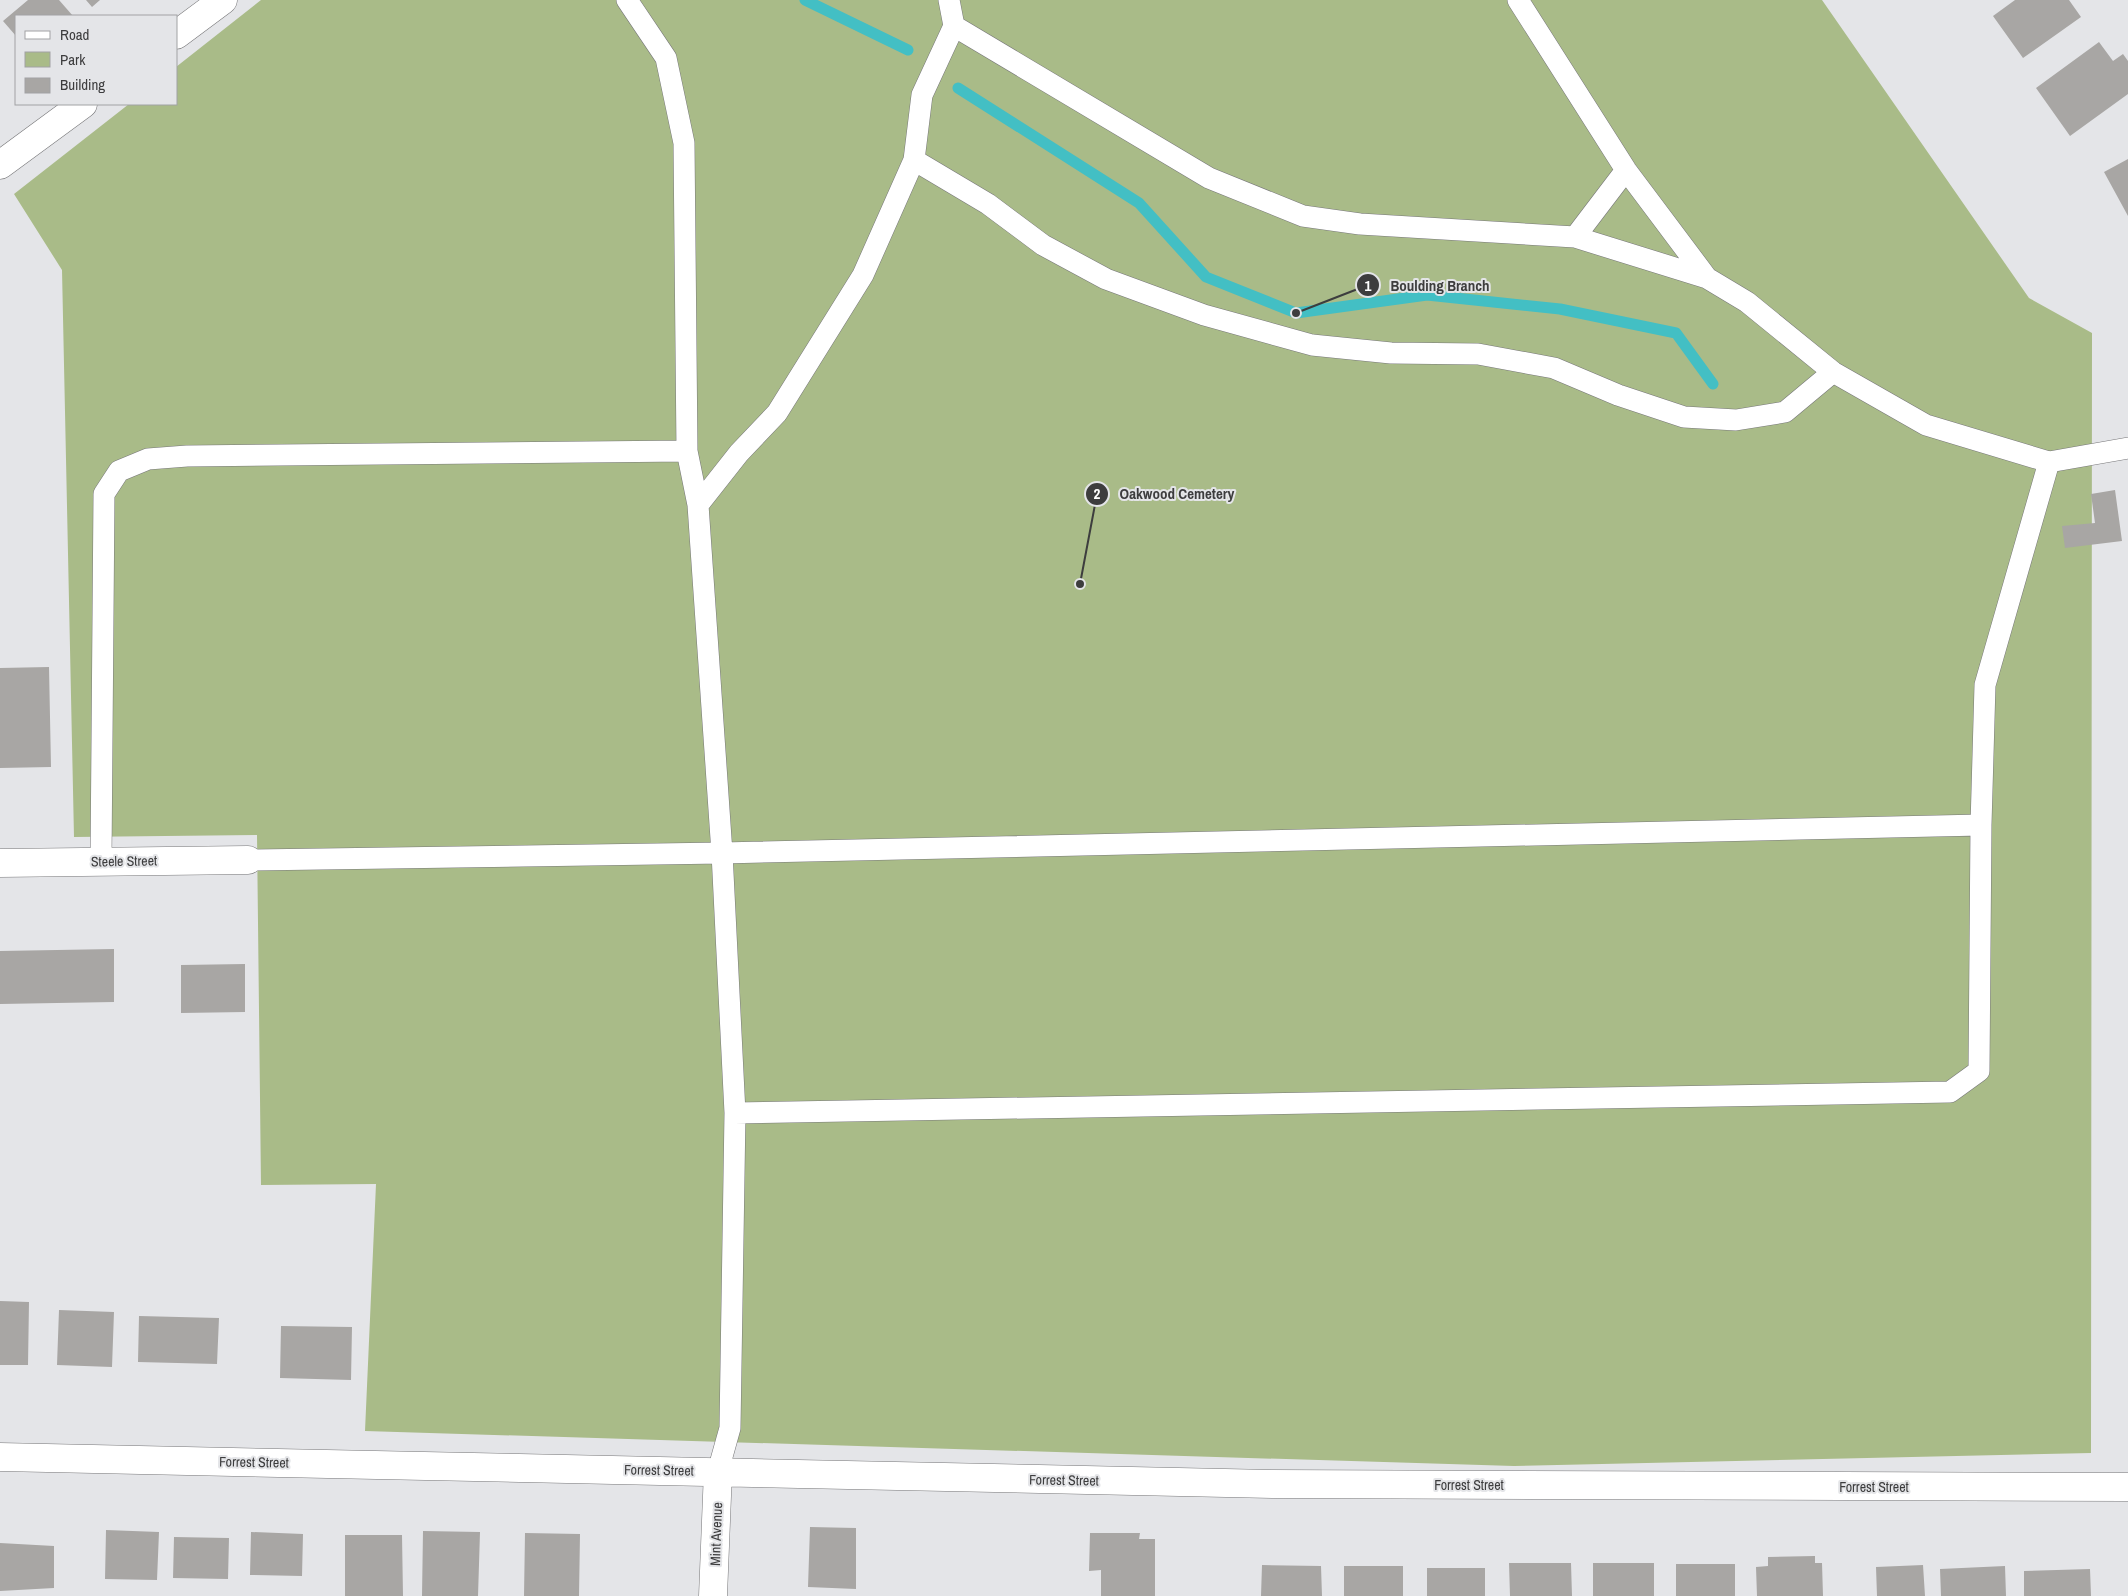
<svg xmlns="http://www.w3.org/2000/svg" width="2128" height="1596" viewBox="0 0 2128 1596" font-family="'Archivo Narrow',sans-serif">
<rect width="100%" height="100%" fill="#e4e5e8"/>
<path fill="#a9bb88" d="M 261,0 L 1822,0 L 2029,298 L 2092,333 L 2091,1453 L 1514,1466 L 365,1431 L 376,1184 L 261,1185 L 257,835 L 74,837 L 62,270 L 14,194 L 129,104 L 176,104 L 176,67 Z"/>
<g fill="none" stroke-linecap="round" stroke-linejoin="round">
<path stroke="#43bfc4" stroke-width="11" d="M 805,0 L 908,50
M 958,88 L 1139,203 L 1206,277 L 1296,313 L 1427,295 L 1560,309 L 1676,333 L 1713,384"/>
</g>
<path fill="#a8a6a4" d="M 28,0 L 59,0 L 73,16 L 16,16 L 16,36 L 3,21 Z
M 86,0 L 100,0 L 92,7 Z
M 2015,0 L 2069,0 L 2081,17 L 2023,58 L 1993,16 Z
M 2099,42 L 2113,61 L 2123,54 L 2128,61 L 2128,94 L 2070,136 L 2036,88 Z
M 2128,159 L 2128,216 L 2104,172 Z
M 2115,490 L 2122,541 L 2065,548 L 2062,526 L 2095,523 L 2091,494 Z
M 49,667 L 51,767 L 0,768 L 0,668 Z
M 114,949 L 114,1002 L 0,1004 L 0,951 Z
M 245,964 L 245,1012 L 181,1013 L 181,965 Z
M 0,1301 L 29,1302 L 28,1365 L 0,1365 Z
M 59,1310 L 114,1312 L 112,1367 L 57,1365 Z
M 139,1316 L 219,1318 L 217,1364 L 138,1362 Z
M 281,1326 L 352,1327 L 351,1380 L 280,1378 Z
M 810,1527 L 856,1528 L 856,1589 L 808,1587 Z
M 106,1530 L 159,1532 L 157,1580 L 105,1579 Z
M 423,1531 L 480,1532 L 478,1596 L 422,1596 Z
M 251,1532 L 303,1534 L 302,1576 L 250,1575 Z
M 525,1533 L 580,1534 L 579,1596 L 524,1596 Z
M 1090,1533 L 1140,1533 L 1139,1539 L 1155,1539 L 1155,1596 L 1101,1596 L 1101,1570 L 1089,1571 Z
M 345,1535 L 402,1535 L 403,1596 L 345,1596 Z
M 174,1537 L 229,1538 L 228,1579 L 173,1578 Z
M 0,1543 L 54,1546 L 54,1588 L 0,1591 Z
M 1815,1556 L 1815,1563 L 1822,1563 L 1823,1596 L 1757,1596 L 1756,1567 L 1768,1566 L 1768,1557 Z
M 1509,1563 L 1571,1563 L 1572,1596 L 1510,1596 Z
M 1593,1563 L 1654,1563 L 1654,1596 L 1593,1596 Z
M 1676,1564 L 1735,1564 L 1735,1596 L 1676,1596 Z
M 1262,1565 L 1321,1566 L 1322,1596 L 1261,1596 Z
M 1923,1565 L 1925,1596 L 1877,1596 L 1876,1567 Z
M 1344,1566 L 1403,1566 L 1403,1596 L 1344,1596 Z
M 2005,1566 L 2006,1596 L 1941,1596 L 1940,1569 Z
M 1427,1568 L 1485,1568 L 1485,1596 L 1427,1596 Z
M 2090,1569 L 2091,1596 L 2024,1596 L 2024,1571 Z"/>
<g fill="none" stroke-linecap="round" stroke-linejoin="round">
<g stroke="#777779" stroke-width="22">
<path id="service" d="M 627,0 L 666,58 L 684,143 L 687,451 L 698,505 L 722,853 L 735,1113 L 730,1428 L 718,1471
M 949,0 L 954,26 L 1209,178 L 1303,216 L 1360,224 L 1575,237 L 1707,278 L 1747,302 L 1833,372 L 1926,425 L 2049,462 L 2128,448
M 1518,0 L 1626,170 L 1707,278
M 914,160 L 988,204 L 1043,245 L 1106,279 L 1204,315 L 1312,345 L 1391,353 L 1478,354 L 1554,368 L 1618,395 L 1684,417 L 1736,420 L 1785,412 L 1833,372
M 1575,237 L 1626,170
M 698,505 L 739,453 L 777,413 L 863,275 L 914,160 L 922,95 L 954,26
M 248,860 L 722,853 L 1981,825
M 101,861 L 104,494 L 119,471 L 148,459 L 187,456 L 687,451
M 735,1113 L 1950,1092 L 1979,1071 L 1981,825 L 1985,685 L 2049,462"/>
</g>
<g stroke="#777779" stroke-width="29">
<path id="minor" d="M 176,35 L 223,0
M 0,165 L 83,104
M 0,863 L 248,860
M 0,1457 L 1274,1484 L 2128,1487
M 713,1596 L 718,1471"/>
</g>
<use href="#service" stroke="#fff" stroke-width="21"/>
<use href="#minor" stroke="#fff" stroke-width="28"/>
</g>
<g text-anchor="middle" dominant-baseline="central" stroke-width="4" stroke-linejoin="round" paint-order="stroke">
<g font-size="14" fill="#3d3d3e" stroke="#e4e5e8">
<text transform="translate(124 861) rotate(-1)">Steele Street</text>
<text transform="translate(254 1462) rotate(1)">Forrest Street</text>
<text transform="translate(659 1470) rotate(1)">Forrest Street</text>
<text transform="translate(1064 1480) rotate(1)">Forrest Street</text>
<text x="1469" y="1485">Forrest Street</text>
<text x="1874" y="1487">Forrest Street</text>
<text transform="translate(716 1534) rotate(-88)">Mint Avenue</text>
</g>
</g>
<path fill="none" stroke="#3d3d3e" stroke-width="2" d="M1296 313L1368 285M1080 584L1097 494"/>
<g fill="#3d3d3e" stroke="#e4e5e8" stroke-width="2">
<circle cx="1296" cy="313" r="5"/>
<circle cx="1080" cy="584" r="5"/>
<circle cx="1368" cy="285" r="12"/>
<circle cx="1097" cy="494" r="12"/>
</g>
<g font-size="15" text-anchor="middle" font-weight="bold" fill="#fff">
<text x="1368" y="291">1</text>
<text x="1097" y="499">2</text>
</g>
<g font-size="15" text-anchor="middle" font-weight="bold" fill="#3d3d3e" stroke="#e4e5e8" stroke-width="4" stroke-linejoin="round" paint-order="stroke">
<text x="1440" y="291">Boulding Branch</text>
<text x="1177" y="499">Oakwood Cemetery</text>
</g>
<rect x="15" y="15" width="162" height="90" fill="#e4e5e8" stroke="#a1a2a4"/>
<rect x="25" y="31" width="25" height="8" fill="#ffffff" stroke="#a1a2a4"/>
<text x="60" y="40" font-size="15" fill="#3d3d3e">Road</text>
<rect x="25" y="52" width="25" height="15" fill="#a9bb88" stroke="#a1a2a4"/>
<text x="60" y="65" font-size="15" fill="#3d3d3e">Park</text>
<rect x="25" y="78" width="25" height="15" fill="#a8a6a4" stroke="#a1a2a4"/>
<text x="60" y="90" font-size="15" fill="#3d3d3e">Building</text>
</svg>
